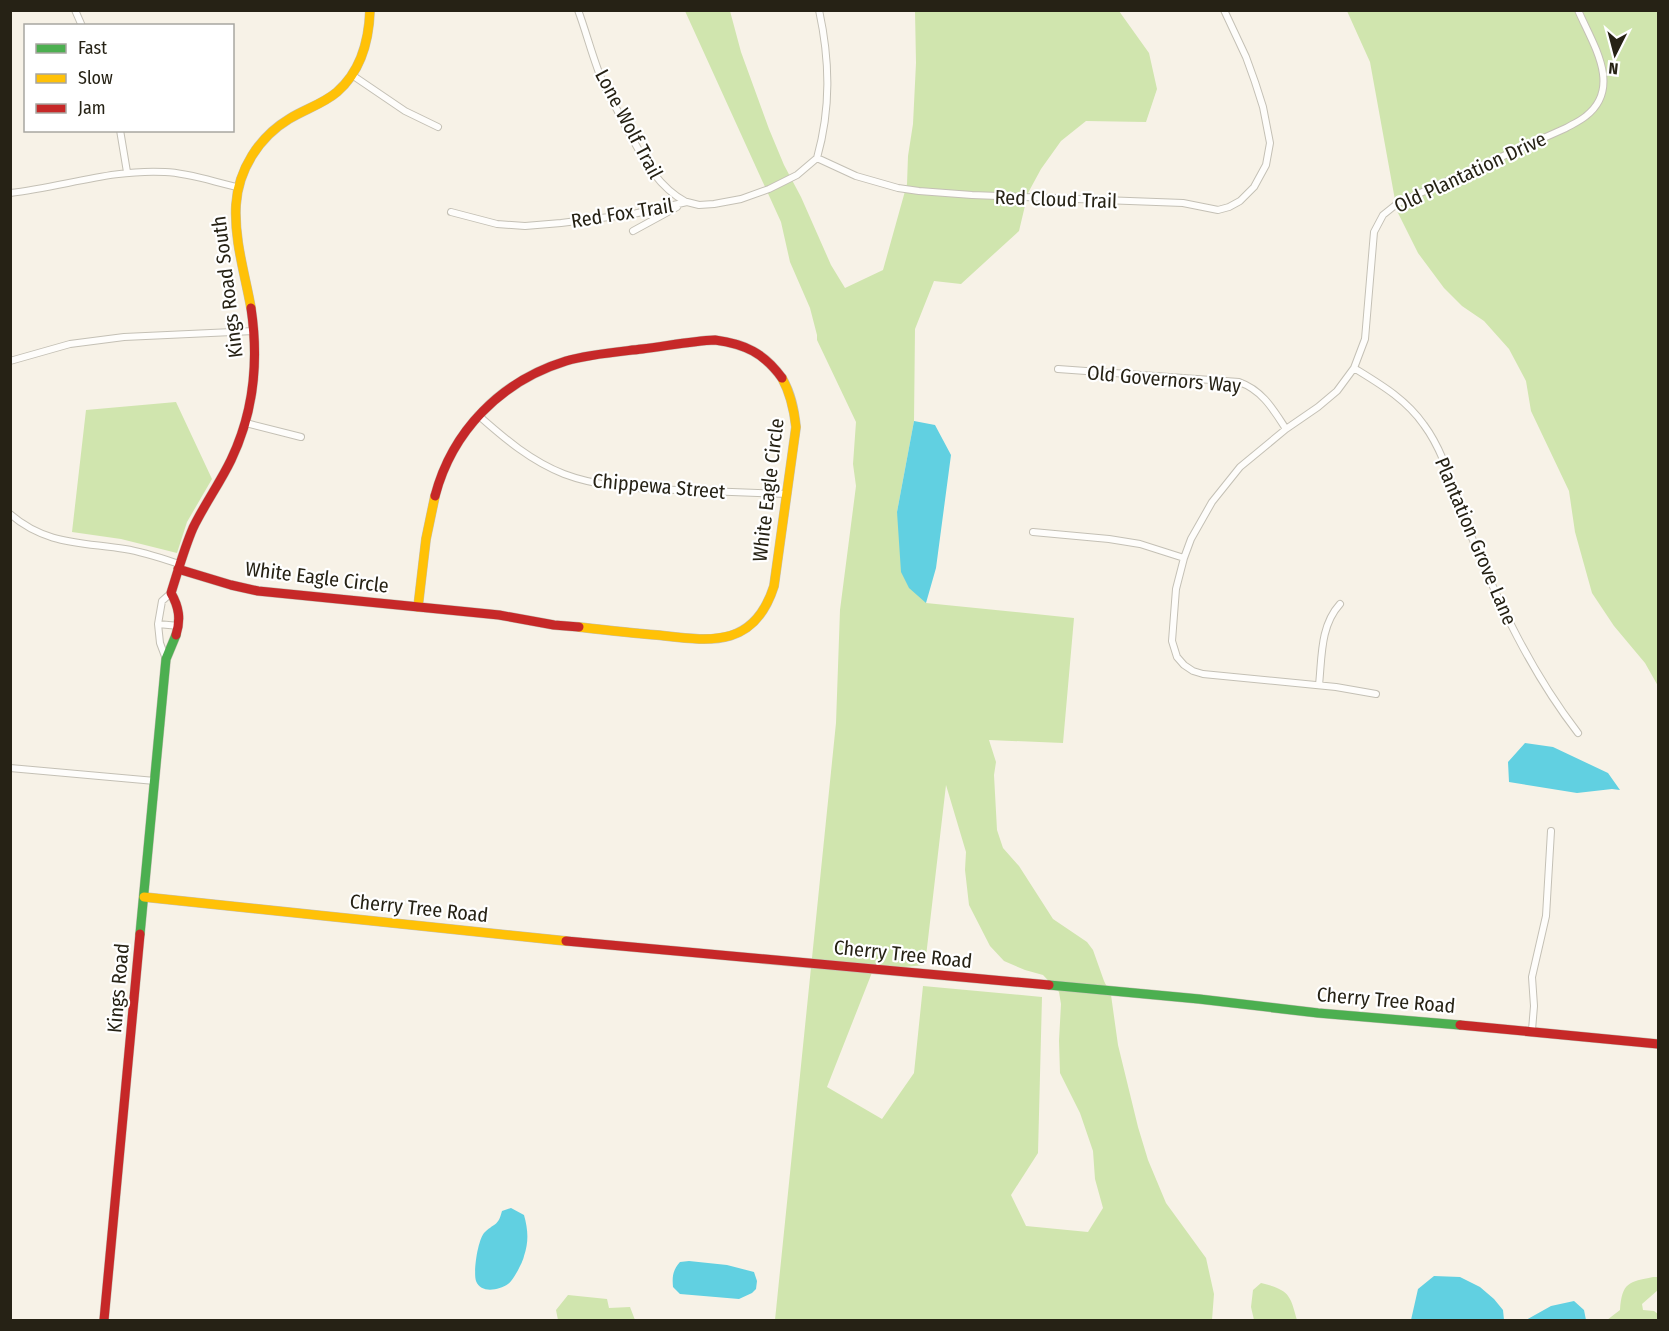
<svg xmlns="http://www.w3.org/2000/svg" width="1669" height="1331" viewBox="0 0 1669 1331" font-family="'Fira Sans Condensed',sans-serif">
<rect width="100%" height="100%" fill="#f7f2e7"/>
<path fill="#d0e5ae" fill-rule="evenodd" d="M 685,11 L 730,11 L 741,52 L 769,129 L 784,165 L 801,197 L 831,265 L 845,288 L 883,270 L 907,184 L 908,156 L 913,124 L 916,63 L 915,11 L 1119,11 L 1149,53 L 1157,89 L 1146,122 L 1086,121 L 1061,141 L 1041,169 L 1028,193 L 1019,231 L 961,284 L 934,281 L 915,329 L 914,421 L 897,512 L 926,603 L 1074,618 L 1063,743 L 989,740 L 996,762 L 994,775 L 997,830 L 1003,848 L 1019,866 L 1053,919 L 1087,942 L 1093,950 L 1104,981 L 1111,995 L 1118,1045 L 1138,1127 L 1148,1160 L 1166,1203 L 1206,1258 L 1214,1294 L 1212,1320 L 775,1320 L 836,723 L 840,610 L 856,486 L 853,464 L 856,422 L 817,340 L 817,335 L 810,308 L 790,262 L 781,222 ZM 946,785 L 966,852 L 965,870 L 969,905 L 990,946 L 1004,961 L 1025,970 L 1043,975 L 1059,992 L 1061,1004 L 1059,1041 L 1060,1073 L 1080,1113 L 1093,1151 L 1095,1179 L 1103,1208 L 1088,1232 L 1026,1226 L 1011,1195 L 1038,1153 L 1042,997 L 923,986 L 914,1073 L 882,1119 L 827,1087 L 873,970 L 925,965 Z
M 1347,11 L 1658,11 L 1658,686 L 1645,663 L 1614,626 L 1592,593 L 1575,532 L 1569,491 L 1531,411 L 1526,381 L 1509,349 L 1484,321 L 1462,306 L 1444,288 L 1418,253 L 1397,211 L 1370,62 Z
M 176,402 L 212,479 L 187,522 L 177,553 L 121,539 L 72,532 L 86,410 Z
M 1653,1277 L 1658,1277 L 1658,1290 L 1642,1304 L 1643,1310 L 1654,1311 L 1658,1314 L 1658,1320 L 1607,1320 L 1620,1310 C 1622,1282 1629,1282 1653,1277 Z
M 1261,1283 C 1289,1290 1290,1294 1297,1320 L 1254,1320 L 1251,1307 L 1253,1290 Z
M 568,1295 L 607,1299 L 609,1308 L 630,1307 L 635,1320 L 558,1320 L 556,1310 Z"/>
<path fill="#61d0e1" d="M 914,421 L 935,425 L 951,455 L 936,568 L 926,603 L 909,588 L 901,572 L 897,512 Z
M 1525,743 L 1553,747 L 1608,773 L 1620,790 L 1612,789 L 1577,793 L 1509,782 L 1508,762 Z
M 511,1208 L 524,1215 C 528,1229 529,1242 524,1256 C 523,1262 513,1281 508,1284 C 499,1290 481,1294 476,1281 C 473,1272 478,1238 485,1232 C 496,1222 498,1226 502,1211 Z
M 689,1261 L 727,1265 L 754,1272 L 757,1281 L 756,1289 L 752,1293 L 739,1299 L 680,1294 L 673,1287 C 672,1276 673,1270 680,1262 Z
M 1434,1276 L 1460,1277 L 1480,1287 L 1494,1299 L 1503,1310 L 1504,1320 L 1411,1320 L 1418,1289 Z
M 1574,1301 L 1584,1310 L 1586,1320 L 1526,1320 L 1551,1306 Z"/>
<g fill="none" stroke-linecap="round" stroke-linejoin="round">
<g stroke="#c4c0b5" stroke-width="8">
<path id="street" d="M 75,10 L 82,26
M 578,10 C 587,34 594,63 604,85 C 611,99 619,113 626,127 C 642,156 656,186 686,202
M 352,75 L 405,111 L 438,127
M 120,130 L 127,172
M 817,158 L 856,176 L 898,188 L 919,191 L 972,195 L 1183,203 L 1218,210 L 1229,207 L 1240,201 L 1254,187 L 1266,165 L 1270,143 L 1263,107 L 1255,82 L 1246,57 L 1224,10
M 817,158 C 831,108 830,61 819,10
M 10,193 C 63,187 112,169 165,172 C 190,173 214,182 237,187
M 451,212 L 497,224 L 525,226 L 561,223 L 633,214 L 687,202 L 699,205 L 714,204 L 741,199 L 769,189 L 797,175 L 817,158
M 633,231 L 677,207
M 10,361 L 70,344 L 124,337 L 254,331
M 1354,368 C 1380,384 1406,399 1424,425 C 1447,456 1455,498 1470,533 C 1499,604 1531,672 1578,733
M 1058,369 L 1239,382 C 1262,390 1273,409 1286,429
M 478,415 C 505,439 531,461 564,474 C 601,488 639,488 677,490 C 714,491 750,493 787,494
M 246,423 L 301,437
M 10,514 C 46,545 81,542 125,549 C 144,552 161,558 179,564
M 1033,532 L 1109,539 L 1140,544 L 1184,558
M 158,624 L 179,626
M 166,659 L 160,643 L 158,624 L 162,601 L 171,593
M 1319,685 C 1322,657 1320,626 1340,604
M 1376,694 L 1336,687 L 1203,674 L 1193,671 L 1184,665 L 1177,657 L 1172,641 L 1176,589 L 1184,558 L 1191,539 L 1212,502 L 1240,467 L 1286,429 L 1318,407 L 1337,391 L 1354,368 L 1365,339 L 1374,232 L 1383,215 L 1398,203 L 1566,128 C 1573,124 1580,121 1586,116 C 1623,87 1592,43 1578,10
M 10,768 L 155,781
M 1532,1030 L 1534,1006 L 1532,977 L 1546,916 L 1551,831"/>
</g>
<g stroke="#c4c0b5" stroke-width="10">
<path id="fast" d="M 140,934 L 166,659 L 176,635
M 1049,985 L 1199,999 L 1318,1013 L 1460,1025"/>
</g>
<g stroke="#c4c0b5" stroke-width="10">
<path id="slow" d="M 251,308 C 245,274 234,240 236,205 C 238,170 259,137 289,119 C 305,109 323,104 337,92 C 361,71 369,41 370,10
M 418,607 L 426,539 L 435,496
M 579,627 C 605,630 631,633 657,635 C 710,641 754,649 774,586 L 796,427 C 794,409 791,394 782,378
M 144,897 L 566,941"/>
</g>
<g stroke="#c4c0b5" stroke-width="10">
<path id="jam" d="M 435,496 C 452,431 501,381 566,361 C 590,354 617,352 642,349 C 667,346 691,341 715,340 C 745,344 764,353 782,378
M 178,569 L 231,585 L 258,591 L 499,615 L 554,625 L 579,627
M 176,635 C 181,619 179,607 171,593 C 178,571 184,549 193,528 C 204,505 220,483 231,460 C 254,412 259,361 251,308
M 566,941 L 1049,985
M 1460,1025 L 1658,1044
M 104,1320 L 140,934"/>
</g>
<use href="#street" stroke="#fefdfb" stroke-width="6"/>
<use href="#fast" stroke="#4caf50" stroke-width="9"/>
<use href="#slow" stroke="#ffc107" stroke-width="9"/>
<use href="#jam" stroke="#c62828" stroke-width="9"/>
</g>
<g text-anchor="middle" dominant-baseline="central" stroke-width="4.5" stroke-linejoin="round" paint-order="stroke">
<g font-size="20" fill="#262215" stroke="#fff">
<text transform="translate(629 124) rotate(62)">Lone Wolf Trail</text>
<text transform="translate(1470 172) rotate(-25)">Old Plantation Drive</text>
<text transform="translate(1056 199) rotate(2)">Red Cloud Trail</text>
<text transform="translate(622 213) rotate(-9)">Red Fox Trail</text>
<text transform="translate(227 287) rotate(-97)">Kings Road South</text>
<text transform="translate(1164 379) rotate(5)">Old Governors Way</text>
<text transform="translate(659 486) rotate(5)">Chippewa Street</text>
<text transform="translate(768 490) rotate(-83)">White Eagle Circle</text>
<text transform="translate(1476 541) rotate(67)">Plantation Grove Lane</text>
<text transform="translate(317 577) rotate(7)">White Eagle Circle</text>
<text transform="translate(419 908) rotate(6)">Cherry Tree Road</text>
<text transform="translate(903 954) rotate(6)">Cherry Tree Road</text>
<text transform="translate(118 988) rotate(-85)">Kings Road</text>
<text transform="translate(1386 1000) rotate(5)">Cherry Tree Road</text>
</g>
</g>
<rect width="1669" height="1331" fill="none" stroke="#262215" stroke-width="24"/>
<rect x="24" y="24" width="210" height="108" fill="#ffffff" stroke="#a8a7a1" stroke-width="1.5"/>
<rect x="36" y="44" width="30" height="9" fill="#4caf50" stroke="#a8a7a1" stroke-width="1.5"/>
<text x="78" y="54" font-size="18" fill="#262215">Fast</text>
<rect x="36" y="74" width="30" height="9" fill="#ffc107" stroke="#a8a7a1" stroke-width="1.5"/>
<text x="78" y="84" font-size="18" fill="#262215">Slow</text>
<rect x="36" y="104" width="30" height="9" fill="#c62828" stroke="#a8a7a1" stroke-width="1.5"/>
<text x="78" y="114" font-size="18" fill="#262215">Jam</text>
<g transform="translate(1615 54) rotate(186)" stroke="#ffffff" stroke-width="4.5" paint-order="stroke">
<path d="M0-4.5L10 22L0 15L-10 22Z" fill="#262215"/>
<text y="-9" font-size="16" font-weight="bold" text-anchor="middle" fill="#262215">N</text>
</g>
</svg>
